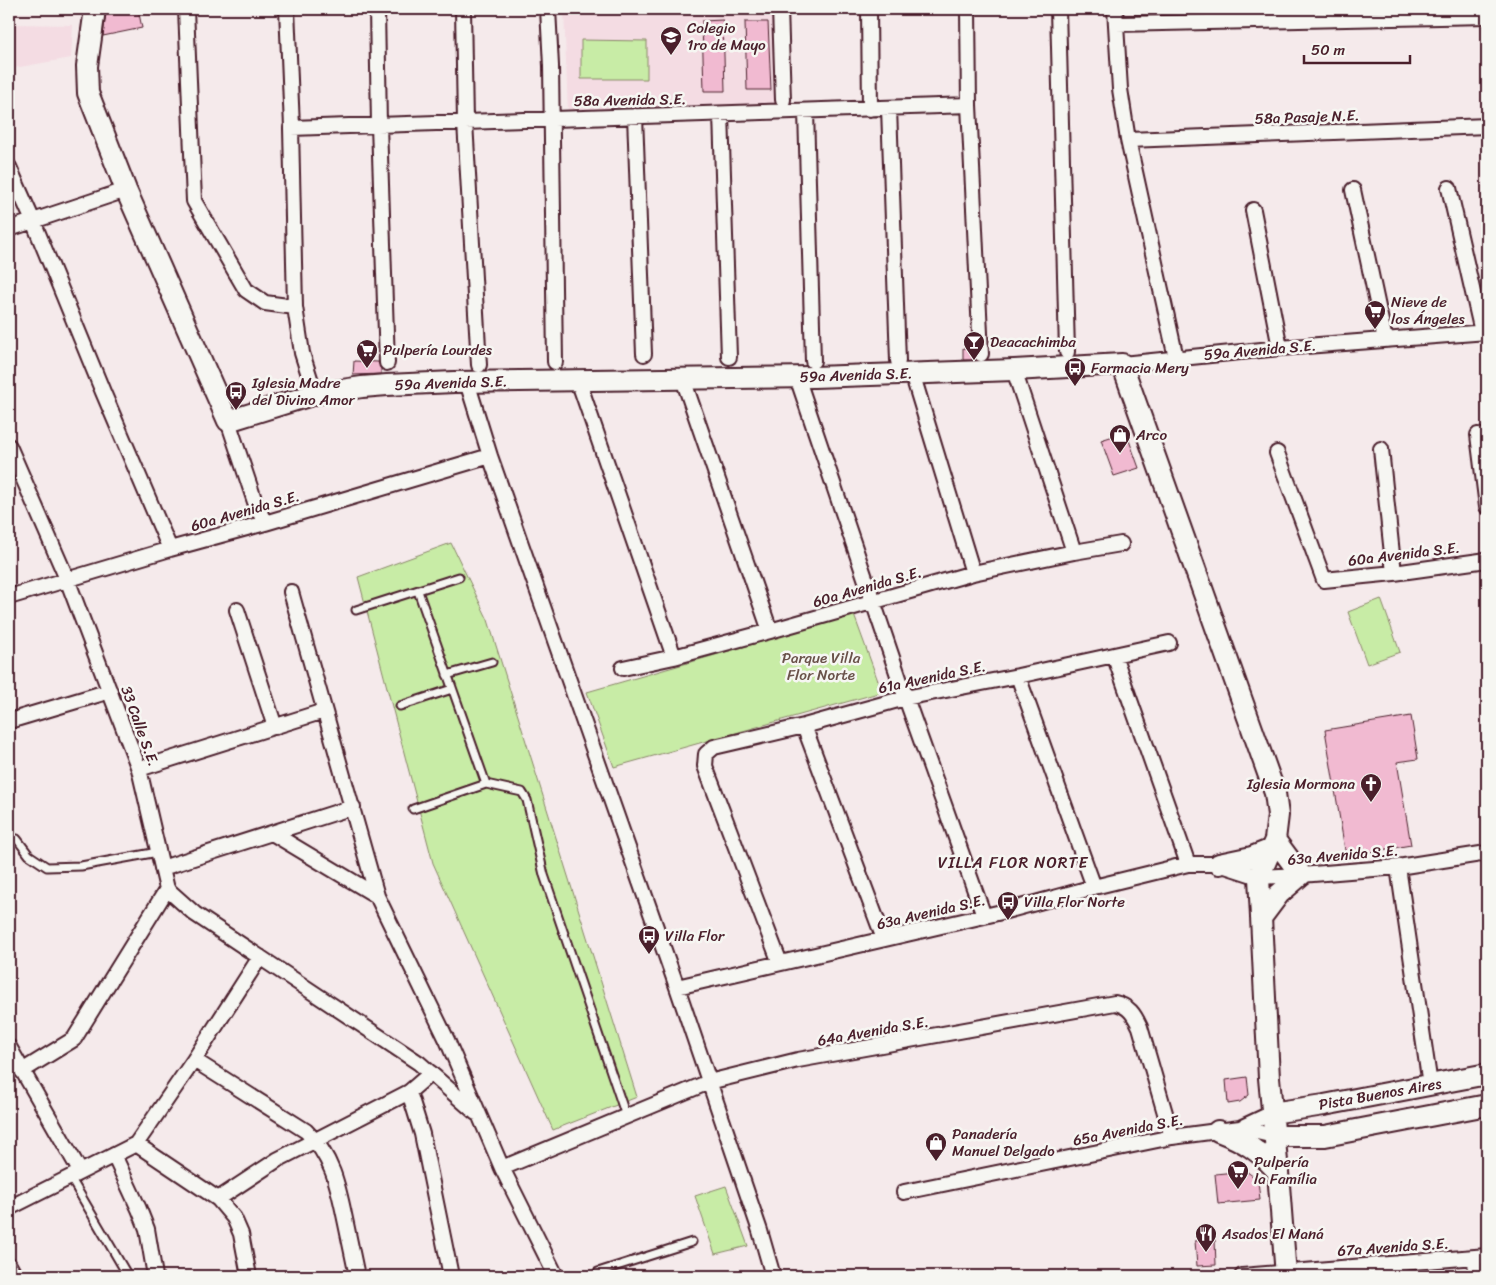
<svg xmlns="http://www.w3.org/2000/svg" width="1496" height="1285" viewBox="0 0 1496 1285" font-family="Sriracha,sans-serif">
<rect width="100%" height="100%" fill="#f5eaeb"/>
<filter id="ink" filterUnits="userSpaceOnUse"><feTurbulence type="fractalNoise" baseFrequency=".02" numOctaves="2"/><feDisplacementMap in="SourceGraphic" scale="10" xChannelSelector="R" yChannelSelector="G"/><feConvolveMatrix kernelMatrix="1 2 1 2 8 2 1 2 1" color-interpolation-filters="sRGB"/></filter>
<g filter="url(#ink)">
<path fill="#f4dce3" d="M 564,9 L 774,9 L 777,103 L 568,114 Z
M 11,24 L 73,25 L 71,58 L 14,68 Z"/>
<path fill="#c8eca6" stroke="#898668" d="M 581,40 L 647,41 L 647,79 L 581,79 Z
M 451,543 L 488,620 L 637,1097 L 553,1130 L 433,863 L 358,577 Z
M 1381,599 L 1400,652 L 1367,664 L 1348,612 Z
M 854,615 L 882,692 L 614,767 L 587,692 Z
M 726,1186 L 748,1246 L 715,1254 L 695,1196 Z"/>
<path fill="#f1bad1" stroke="#4a1f2b" d="M 125,9 L 138,9 L 142,28 L 103,36 L 106,13 Z
M 723,20 L 725,91 L 704,91 L 702,21 Z
M 745,22 L 768,22 L 771,90 L 747,90 Z
M 963,348 L 972,349 L 974,360 L 963,360 Z
M 354,361 L 378,362 L 381,369 L 381,374 L 353,375 Z
M 1126,432 L 1139,468 L 1114,476 L 1101,440 Z
M 1411,716 L 1418,759 L 1397,762 L 1411,845 L 1346,856 L 1325,730 Z
M 1247,1077 L 1249,1095 L 1240,1102 L 1228,1104 L 1226,1080 Z
M 1246,1171 L 1258,1180 L 1260,1200 L 1218,1204 L 1215,1174 Z
M 1215,1240 L 1216,1265 L 1197,1266 L 1195,1241 Z"/>
<g fill="none" stroke-linecap="round" stroke-linejoin="round">
<g stroke="#4a1f2b" stroke-width="11">
<path id="lane" d="M 418,591 L 486,784
M 356,610 L 459,577
M 447,675 L 492,662
M 400,706 L 452,689
M 413,809 L 486,784 L 522,792 L 527,800 L 544,875 L 626,1116
M 17,839 L 29,855 L 47,867 L 81,866 L 158,852
M 70,1177 L 128,1276
M 598,1276 L 598,1272 L 692,1242"/>
</g>
<g stroke="#4a1f2b" stroke-width="18">
<path id="street" d="M 186,9 L 194,201 L 246,290 L 265,303 L 295,307
M 287,9 L 292,127 L 291,128 L 295,307 L 302,353 L 315,394
M 377,9 L 379,125 L 387,363
M 463,9 L 465,122 L 479,365
M 548,9 L 551,66 L 555,362
M 780,9 L 783,100
M 869,9 L 870,109
M 968,9 L 969,105 L 981,354
M 1058,9 L 1067,352
M 1115,9 L 1120,89 L 1128,140 L 1176,358
M 1116,24 L 1487,16
M 889,108 L 898,361
M 806,111 L 813,361
M 721,114 L 729,357
M 635,116 L 644,354
M 291,128 L 969,105
M 1128,140 L 1487,126
M 9,167 L 33,221 L 103,392 L 170,549
M 1449,188 L 1482,332
M 1353,190 L 1385,340
M 1253,210 L 1280,348
M 9,229 L 126,190
M 1122,364 L 1280,348 L 1487,332
M 1014,370 L 1074,552
M 912,373 L 973,573
M 797,377 L 902,687 L 984,916
M 683,379 L 770,631
M 578,380 L 674,657
M 467,382 L 490,456 L 677,987 L 760,1231 L 773,1276
M 228,421 L 256,505 L 265,523
M 1478,435 L 1487,507
M 9,446 L 67,579 L 139,769 L 167,889
M 1381,449 L 1394,573
M 1277,453 L 1324,580 L 1394,573 L 1487,560
M 291,592 L 377,896 L 447,1040 L 502,1168 L 556,1276
M 9,597 L 170,549 L 265,523 L 490,456
M 237,610 L 275,727
M 1114,655 L 1188,864
M 623,668 L 674,657 L 770,631 L 973,573 L 1074,552 L 1121,544
M 1018,676 L 1094,887
M 9,721 L 110,691
M 804,726 L 884,939
M 139,769 L 324,711
M 272,833 L 377,896
M 1398,867 L 1430,1085
M 162,868 L 353,807
M 167,889 L 195,914 L 419,1063 L 476,1113
M 780,963 L 705,766 L 706,754 L 714,747 L 804,726 L 905,698 L 1018,676 L 1169,643
M 677,987 L 1006,911 L 1094,887 L 1188,864 L 1219,864 L 1259,877 L 1301,875 L 1398,867 L 1487,853
M 9,1047 L 80,1171
M 194,1060 L 306,1131 C 332,1156 338,1185 345,1219 C 349,1238 353,1257 357,1276
M 22,1071 L 74,1039 L 167,889
M 409,1092 L 422,1134 L 451,1276
M 1240,1128 L 1274,1136
M 136,1144 L 218,1199 L 234,1218 L 241,1234 L 249,1276
M 114,1155 L 139,1209 L 147,1229 L 155,1276
M 502,1168 L 709,1082 L 798,1060 L 1115,1003 C 1129,1006 1134,1014 1140,1027 L 1172,1137
M 904,1192 L 1172,1137 L 1240,1128 L 1272,1113
M 218,1199 L 277,1160 L 409,1092 L 431,1073
M 9,1208 L 136,1144 L 194,1060 L 260,957
M 1475,1257 L 1476,1276
M 1399,1263 L 1400,1276
M 9,1265 L 15,1276
M 1242,1276 L 1487,1256"/>
</g>
<g stroke="#4a1f2b" stroke-width="24">
<path id="secondary" d="M 95,9 L 87,66 L 88,93 L 126,190 L 228,421 L 315,394 L 362,387 L 387,385 L 454,382 L 814,377 L 1014,370 L 1122,364 L 1275,793 L 1278,815 L 1275,840 L 1259,877 L 1269,1078 L 1278,1172 L 1286,1276
M 1219,864 L 1252,857 L 1272,849
M 1261,918 L 1279,894 L 1301,875 L 1275,840
M 1272,1113 L 1324,1105 L 1487,1074
M 1218,1131 C 1244,1141 1260,1151 1278,1172
M 1274,1136 L 1325,1136 L 1487,1105"/>
</g>
<use href="#lane" stroke="#f6f6f2" stroke-width="7"/>
<use href="#street" stroke="#f6f6f2" stroke-width="14"/>
<use href="#secondary" stroke="#f6f6f2" stroke-width="20"/>
</g>
</g>
<defs>
<g id="school-pin" transform="scale(1.125)"><path d="M0 17L-7.5 6A9.5 9.5 0 1 1 7.5 6Z" fill="#4a1f2b" stroke="#f6f6f2"/><path d="M0-5L7-2L0 1L-7-2ZM-4 1L0 2.5L4 1V4Q0 6-4 4Z" fill="#fff"/></g>
<g id="supermarket-pin" transform="scale(1.125)"><path d="M0 17L-7.5 6A9.5 9.5 0 1 1 7.5 6Z" fill="#4a1f2b" stroke="#f6f6f2"/><path d="M-6-5.5h2.5l.6 2H6L4.5 2H-2.5L-4.4-4H-6ZM-1.5 3.2a1.3 1.3 0 1 0 .1 0ZM3 3.2a1.3 1.3 0 1 0 .1 0Z" fill="#fff"/></g>
<g id="bar-pin" transform="scale(1.125)"><path d="M0 17L-7.5 6A9.5 9.5 0 1 1 7.5 6Z" fill="#4a1f2b" stroke="#f6f6f2"/><path d="M-6-5H6L.8 .8V4.5H3.5V6h-7V4.5H-.8V.8Z" fill="#fff"/></g>
<g id="bus-pin" transform="scale(1.125)"><path d="M0 17L-7.5 6A9.5 9.5 0 1 1 7.5 6Z" fill="#4a1f2b" stroke="#f6f6f2"/><path d="M-5-6H5V4H4V6H2V4H-2V6H-4V4H-5ZM-3.5-4V0h7V-4ZM-3.5 1.2v1.5H-2V1.2ZM2 1.2v1.5H3.5V1.2Z" fill="#fff"/></g>
<g id="shop-pin" transform="scale(1.125)"><path d="M0 17L-7.5 6A9.5 9.5 0 1 1 7.5 6Z" fill="#4a1f2b" stroke="#f6f6f2"/><path d="M-5-2.5h2.3a2.7 3.5 0 0 1 5.4 0H5L5.5 6h-11ZM-1.5-2.5h3a1.5 2.3 0 0 0-3 0Z" fill="#fff"/></g>
<g id="church-pin" transform="scale(1.125)"><path d="M0 17L-7.5 6A9.5 9.5 0 1 1 7.5 6Z" fill="#4a1f2b" stroke="#f6f6f2"/><path d="M-1.2-6h2.4v3.5h3.3v2.4h-3.3V6h-2.4V-.1h-3.3v-2.4h3.3Z" fill="#fff"/></g>
<g id="restaurant-pin" transform="scale(1.125)"><path d="M0 17L-7.5 6A9.5 9.5 0 1 1 7.5 6Z" fill="#4a1f2b" stroke="#f6f6f2"/><path d="M-5-6h1v4h1v-4h1v4h1v-4h1v5L-1.5 .5V6h-2V.5L-5-1ZM5-6V6H3V1.5H1.5Q1.5-4 5-6Z" fill="#fff"/></g>
</defs>
<g fill-rule="evenodd">
<use href="#school-pin" x="671" y="37"/>
<use href="#supermarket-pin" x="1375" y="311"/>
<use href="#bar-pin" x="974" y="342"/>
<use href="#supermarket-pin" x="367" y="350"/>
<use href="#bus-pin" x="1075" y="368"/>
<use href="#bus-pin" x="236" y="392"/>
<use href="#shop-pin" x="1120" y="435"/>
<use href="#church-pin" x="1371" y="784"/>
<use href="#bus-pin" x="1008" y="902"/>
<use href="#bus-pin" x="649" y="936"/>
<use href="#shop-pin" x="936" y="1143"/>
<use href="#supermarket-pin" x="1238" y="1171"/>
<use href="#restaurant-pin" x="1206" y="1234"/>
</g>
<g text-anchor="middle" dominant-baseline="central" stroke-width="5" stroke-linejoin="round" paint-order="stroke">
<g font-size="15" fill="#4a1f2b" stroke="#f6f6f2" text-anchor="start">
<text x="687" y="28">Colegio<tspan x="687" dy="17">1ro de Mayo</tspan></text>
<text x="1391" y="302">Nieve de<tspan x="1391" dy="17">los Ángeles</tspan></text>
<text x="990" y="342">Deacachimba</text>
<text x="383" y="350">Pulpería Lourdes</text>
<text x="1091" y="368">Farmacia Mery</text>
<text x="252" y="383">Iglesia Madre<tspan x="252" dy="17">del Divino Amor</tspan></text>
<text x="1136" y="435">Arco</text>
<text x="1355" y="784" text-anchor="end">Iglesia Mormona</text>
<text x="1024" y="902">Villa Flor Norte</text>
<text x="665" y="936">Villa Flor</text>
<text x="952" y="1134">Panadería<tspan x="952" dy="17">Manuel Delgado</tspan></text>
<text x="1254" y="1162">Pulpería<tspan x="1254" dy="17">la Família</tspan></text>
<text x="1222" y="1234">Asados El Maná</text>
</g>
<g font-size="15" fill="#4a1f2b" stroke="#f6f6f2">
<text transform="translate(630 100) rotate(-1)">58a Avenida S.E.</text>
<text transform="translate(1307 117) rotate(-2)">58a Pasaje N.E.</text>
<text transform="translate(1260 350) rotate(-5)">59a Avenida S.E.</text>
<text transform="translate(856 375) rotate(-2)">59a Avenida S.E.</text>
<text transform="translate(451 383) rotate(-2)">59a Avenida S.E.</text>
<text transform="translate(245 511) rotate(-16)">60a Avenida S.E.</text>
<text transform="translate(1404 554) rotate(-7)">60a Avenida S.E.</text>
<text transform="translate(867 587) rotate(-16)">60a Avenida S.E.</text>
<text transform="translate(932 677) rotate(-12)">61a Avenida S.E.</text>
<text transform="translate(140 726) rotate(70)">33 Calle S.E.</text>
<text transform="translate(1343 855) rotate(-5)">63a Avenida S.E.</text>
<text transform="translate(931 912) rotate(-13)">63a Avenida S.E.</text>
<text transform="translate(873 1031) rotate(-10)">64a Avenida S.E.</text>
<text transform="translate(1380 1094) rotate(-10)">Pista Buenos Aires</text>
<text transform="translate(1128 1130) rotate(-11)">65a Avenida S.E.</text>
<text transform="translate(1393 1247) rotate(-4)">67a Avenida S.E.</text>
</g>
<g font-size="15" fill="#6a524a" stroke="#f6f6f2">
<text x="821" y="658">Parque Villa<tspan x="821" dy="17">Flor Norte</tspan></text>
</g>
<g font-size="16" letter-spacing="1" fill="#4a1f2b" stroke="#f6f6f2">
<text x="1013" y="862">VILLA FLOR NORTE</text>
</g>
</g>
<rect width="1496" height="1285" fill="none" stroke="#f6f6f2" stroke-width="30"/>
<rect x="15" y="15" width="1466" height="1255" fill="none" stroke="#4a1f2b" stroke-width="2" filter="url(#ink)"/>
<path d="M1304 55v8h106v-8" fill="none" stroke="#4a1f2b" stroke-width="2.5"/>
<text x="1311" y="55" font-size="15" fill="#4a1f2b" stroke="#f6f6f2" stroke-width="4" paint-order="stroke">50 m</text>
</svg>
